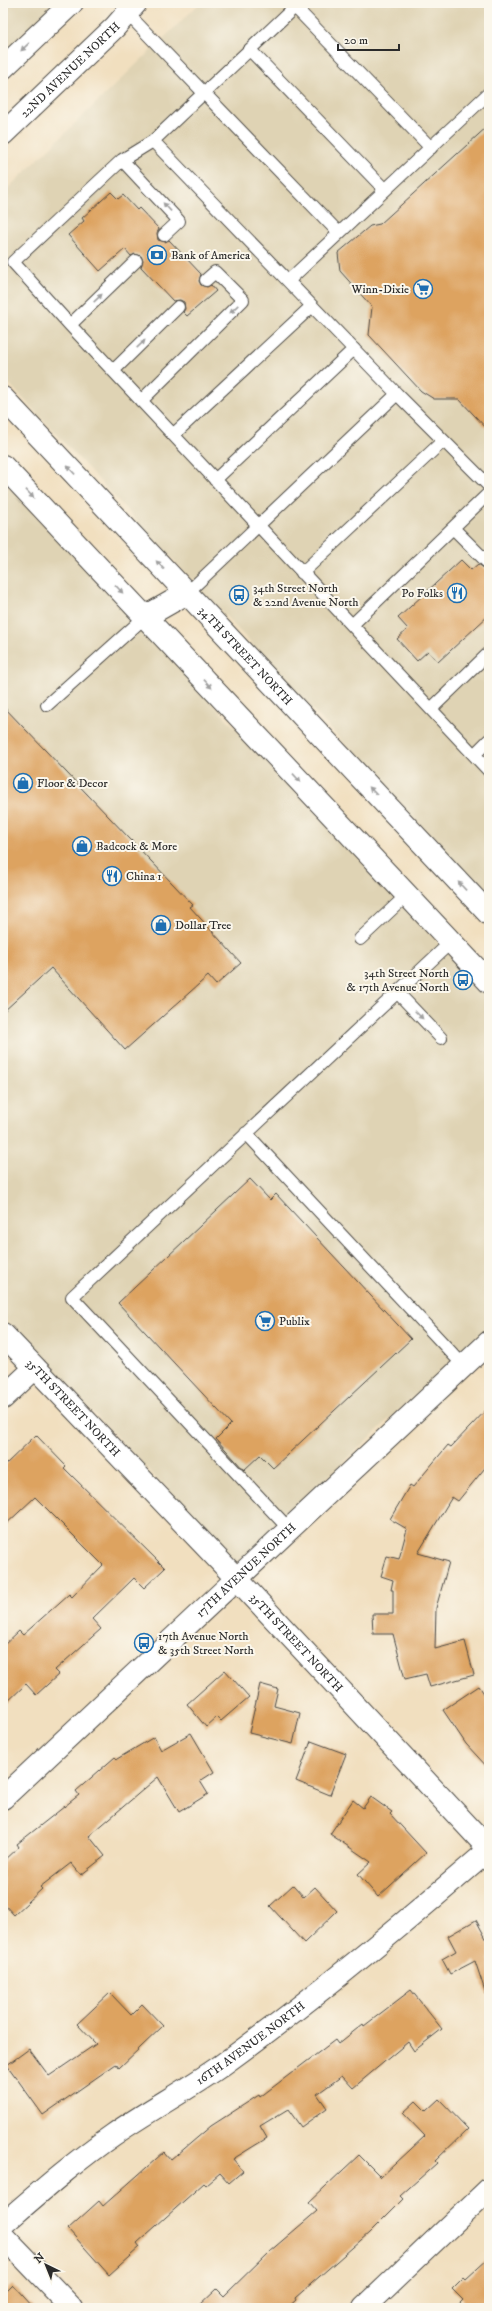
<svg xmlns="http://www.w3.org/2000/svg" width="492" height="2311" viewBox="0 0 492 2311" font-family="'IM FELL DW Pica',serif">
<rect width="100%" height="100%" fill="#fbf7ec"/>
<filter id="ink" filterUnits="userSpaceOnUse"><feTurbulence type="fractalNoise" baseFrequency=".025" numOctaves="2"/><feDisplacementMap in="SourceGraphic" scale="8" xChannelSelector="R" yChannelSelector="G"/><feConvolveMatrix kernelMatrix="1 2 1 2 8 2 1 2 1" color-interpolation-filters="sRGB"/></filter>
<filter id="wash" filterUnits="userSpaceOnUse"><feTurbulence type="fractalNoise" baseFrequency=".012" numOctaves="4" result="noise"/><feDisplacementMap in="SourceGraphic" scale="16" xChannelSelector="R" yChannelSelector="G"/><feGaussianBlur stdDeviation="0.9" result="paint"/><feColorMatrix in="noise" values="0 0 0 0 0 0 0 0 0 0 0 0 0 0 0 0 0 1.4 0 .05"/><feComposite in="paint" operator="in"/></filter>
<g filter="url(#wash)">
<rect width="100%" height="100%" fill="#f1dfbf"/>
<path fill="#dfd3b4" d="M 3,3 L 55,3 L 3,52 Z
M 200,3 L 489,3 L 489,899 L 3,377 L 3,193 Z
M 3,481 L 137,623 L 143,632 L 144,631 L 489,997 L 489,1325 L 237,1563 L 3,1318 Z"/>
<g id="blocks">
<path fill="#dda361" d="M 489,125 L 489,431 L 459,399 L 434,399 L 421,391 L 369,335 L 372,307 L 340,271 L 338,253 L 370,226 L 380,224 Z
M 111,192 L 118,199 L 123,195 L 137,210 L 139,208 L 159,229 L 157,233 L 158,240 L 165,242 L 169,240 L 201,274 L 199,281 L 201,285 L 207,287 L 211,285 L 216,291 L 187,316 L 183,312 L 185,309 L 184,302 L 180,300 L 173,301 L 141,267 L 143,260 L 141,256 L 135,254 L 131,256 L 125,249 L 100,271 L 68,235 L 84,221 L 82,218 Z
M 461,560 L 471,570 L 478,564 L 489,571 L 489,615 L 438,662 L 428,651 L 417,661 L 397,639 L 408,629 L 398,618 Z
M 3,706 L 193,905 L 190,907 L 241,963 L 216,985 L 208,976 L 125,1050 L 51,968 L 3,1012 Z
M 250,1179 L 270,1200 L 276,1194 L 411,1339 L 273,1468 L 260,1455 L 244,1470 L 216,1439 L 231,1424 L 118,1303 Z
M 489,1407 L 489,1463 L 458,1501 L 452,1497 L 418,1553 L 449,1562 L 436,1608 L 435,1649 L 465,1641 L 474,1675 L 430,1687 L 426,1674 L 405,1679 L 393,1634 L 373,1634 L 372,1614 L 393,1614 L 393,1590 L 391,1590 L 393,1580 L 381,1576 L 387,1556 L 399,1559 L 407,1529 L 390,1519 L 410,1485 L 413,1487 L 448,1445 L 451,1447 Z
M 36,1435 L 66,1466 L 64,1468 L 165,1568 L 144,1588 L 134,1578 L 92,1619 L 101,1629 L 55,1670 L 59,1674 L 36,1695 L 26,1684 L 3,1706 L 3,1646 L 19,1631 L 23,1635 L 69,1594 L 72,1597 L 103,1565 L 35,1497 L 3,1527 L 3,1467 Z
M 225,1670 L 249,1697 L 221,1721 L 217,1717 L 206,1727 L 187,1704 Z
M 260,1684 L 278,1689 L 274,1706 L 300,1713 L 293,1744 L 249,1733 Z
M 479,1686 L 489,1701 L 489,1769 L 466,1744 L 443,1710 Z
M 191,1733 L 214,1772 L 200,1781 L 208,1794 L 179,1812 L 158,1777 L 89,1836 L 105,1856 L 81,1875 L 71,1863 L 40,1887 L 42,1889 L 14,1915 L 3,1903 L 3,1862 L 19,1847 L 17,1844 L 79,1795 L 76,1791 L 115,1757 L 117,1759 L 154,1737 L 161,1750 Z
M 311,1741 L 346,1754 L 330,1795 L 296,1781 Z
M 371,1797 L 392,1812 L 390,1814 L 426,1853 L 378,1897 L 358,1874 L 371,1862 L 330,1834 L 353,1800 L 363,1808 Z
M 293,1885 L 304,1897 L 315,1887 L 337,1911 L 304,1943 L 270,1906 Z
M 476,1920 L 489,1944 L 489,1994 L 486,1994 L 475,1961 L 450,1974 L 442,1959 L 456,1951 L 448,1936 Z
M 411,1990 L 442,2029 L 414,2051 L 408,2042 L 353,2088 L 342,2076 L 317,2094 L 327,2108 L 301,2127 L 288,2109 L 260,2126 L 267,2138 L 233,2159 L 243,2171 L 229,2183 L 220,2173 L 206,2185 L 204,2183 L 137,2243 L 140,2247 L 109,2275 L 68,2229 L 99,2201 L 103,2206 L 164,2152 L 171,2160 L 211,2126 L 259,2095 L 260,2097 L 335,2040 L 338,2044 L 363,2024 L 364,2026 Z
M 110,1993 L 131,2015 L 142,2004 L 163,2026 L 119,2068 L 116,2064 L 43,2115 L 7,2065 L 29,2049 L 49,2076 L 96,2044 L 77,2024 Z
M 439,2099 L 468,2129 L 435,2161 L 437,2163 L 400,2196 L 403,2199 L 369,2233 L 295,2298 L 296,2300 L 287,2308 L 197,2308 L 217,2289 L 224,2296 L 269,2252 L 317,2211 L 309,2202 L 359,2155 L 381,2177 L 425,2136 L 403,2113 L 416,2101 L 426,2111 Z
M 489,2258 L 489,2308 L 455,2308 L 463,2300 L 452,2289 L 464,2277 L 466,2279 Z
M 13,2285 L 34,2308 L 3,2308 L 3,2295 Z"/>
</g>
</g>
<g filter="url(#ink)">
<use href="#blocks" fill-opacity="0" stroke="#494641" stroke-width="1"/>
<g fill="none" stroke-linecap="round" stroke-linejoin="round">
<g stroke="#494641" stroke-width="14">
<path id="lane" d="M 299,3 L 153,141 L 122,160 L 13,262 L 70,325 L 489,771
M 295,7 L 431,148
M 127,13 L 339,233
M 250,50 L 385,190
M 153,141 L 397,394
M 122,160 L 179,221 L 164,235
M 288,281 L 489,93
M 70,325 L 136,261
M 113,371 L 178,307
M 141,401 L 243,300 L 215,272 L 206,280
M 173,435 L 312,306
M 215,480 L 354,349
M 453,528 L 489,564
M 302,573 L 443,441
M 187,593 L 397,394 L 489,486
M 352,625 L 489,493
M 47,705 L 145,617
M 431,709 L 489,653
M 474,755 L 489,740
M 360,939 L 407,895
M 397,992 L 441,1038
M 246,1133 L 464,1366
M 290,1530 L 72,1297 L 451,942"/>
</g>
<g stroke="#494641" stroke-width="24">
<g id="street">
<path id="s1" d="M 3,1334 L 237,1579 L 489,1849"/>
<path d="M 3,1398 L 35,1368"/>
<path id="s2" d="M 3,2224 C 39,2193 74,2162 113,2135 C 149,2110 187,2090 222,2065 C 315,1998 402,1925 489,1850"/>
<path d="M 364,2308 L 489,2189"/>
</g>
</g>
<g stroke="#494641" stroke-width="24">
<g id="secondary">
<path d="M 3,68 L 72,3"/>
<path id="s3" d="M 3,134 L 115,27 L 136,3"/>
<path id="s4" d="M 3,1798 L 489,1342"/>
<path d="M 3,2236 L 72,2308"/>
</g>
</g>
<g stroke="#494641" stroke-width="24">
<g id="highway">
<path id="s5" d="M 3,398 L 489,914"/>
<path d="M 3,466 L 489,982"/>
<path d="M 145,617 L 187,593"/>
</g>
</g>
<use href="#lane" stroke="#fff" stroke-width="12"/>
<use href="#street" stroke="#fff" stroke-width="22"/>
<use href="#secondary" stroke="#fff" stroke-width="22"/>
<use href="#highway" stroke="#fff" stroke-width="22"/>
</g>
<defs><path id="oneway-solid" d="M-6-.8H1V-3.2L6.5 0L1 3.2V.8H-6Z"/></defs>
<g fill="#a0a0a0">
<use href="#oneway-solid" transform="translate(25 47) rotate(137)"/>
<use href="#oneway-solid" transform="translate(167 207) rotate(-133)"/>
<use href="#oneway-solid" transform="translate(98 298) rotate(-44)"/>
<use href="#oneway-solid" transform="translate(234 309) rotate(136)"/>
<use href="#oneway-solid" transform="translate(141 344) rotate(-44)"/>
<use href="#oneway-solid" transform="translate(71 470) rotate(-133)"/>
<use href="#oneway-solid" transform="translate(30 494) rotate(47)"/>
<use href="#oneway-solid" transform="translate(160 565) rotate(-133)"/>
<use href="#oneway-solid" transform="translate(119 589) rotate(47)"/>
<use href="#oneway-solid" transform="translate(208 684) rotate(47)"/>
<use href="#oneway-solid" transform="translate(297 778) rotate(47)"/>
<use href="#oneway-solid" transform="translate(373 791) rotate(-133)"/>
<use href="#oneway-solid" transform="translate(462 886) rotate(-133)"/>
<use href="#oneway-solid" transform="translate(419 1015) rotate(45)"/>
</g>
</g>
<defs>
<g id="bank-ring" transform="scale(1)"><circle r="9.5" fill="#fbf7ec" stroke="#1f6fb2" stroke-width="1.5"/><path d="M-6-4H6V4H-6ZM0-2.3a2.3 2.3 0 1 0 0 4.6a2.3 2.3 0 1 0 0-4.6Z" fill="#1f6fb2"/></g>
<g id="supermarket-ring" transform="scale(1)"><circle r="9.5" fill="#fbf7ec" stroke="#1f6fb2" stroke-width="1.5"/><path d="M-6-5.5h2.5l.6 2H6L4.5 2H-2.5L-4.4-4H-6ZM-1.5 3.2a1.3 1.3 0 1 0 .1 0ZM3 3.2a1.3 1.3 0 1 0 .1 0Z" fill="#1f6fb2"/></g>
<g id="restaurant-ring" transform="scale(1)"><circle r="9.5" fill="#fbf7ec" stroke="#1f6fb2" stroke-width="1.5"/><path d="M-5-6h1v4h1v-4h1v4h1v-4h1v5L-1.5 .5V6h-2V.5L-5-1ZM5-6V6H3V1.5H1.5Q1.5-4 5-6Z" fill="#1f6fb2"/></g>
<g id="bus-ring" transform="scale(1)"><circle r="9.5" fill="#fbf7ec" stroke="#1f6fb2" stroke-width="1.5"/><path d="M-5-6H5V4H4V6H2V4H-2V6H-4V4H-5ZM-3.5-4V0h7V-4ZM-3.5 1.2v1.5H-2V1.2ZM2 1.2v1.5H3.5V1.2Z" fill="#1f6fb2"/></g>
<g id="shop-ring" transform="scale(1)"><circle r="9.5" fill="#fbf7ec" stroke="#1f6fb2" stroke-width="1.5"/><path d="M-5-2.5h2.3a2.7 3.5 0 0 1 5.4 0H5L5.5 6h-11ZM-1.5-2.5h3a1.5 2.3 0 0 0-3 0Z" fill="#1f6fb2"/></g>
</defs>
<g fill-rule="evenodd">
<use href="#bank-ring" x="157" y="255"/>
<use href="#supermarket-ring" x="423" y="289"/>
<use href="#restaurant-ring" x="457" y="593"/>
<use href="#bus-ring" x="239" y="595"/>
<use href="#shop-ring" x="23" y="783"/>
<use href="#shop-ring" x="82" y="846"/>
<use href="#restaurant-ring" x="112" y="876"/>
<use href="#shop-ring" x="161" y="925"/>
<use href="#bus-ring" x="463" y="980"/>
<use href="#supermarket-ring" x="265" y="1321"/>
<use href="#bus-ring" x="144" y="1643"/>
</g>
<g text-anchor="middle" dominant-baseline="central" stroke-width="4" stroke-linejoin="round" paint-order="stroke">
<g font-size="12" fill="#2b2b2b" stroke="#fbf7ec">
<text stroke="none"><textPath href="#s3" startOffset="93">22ND AVENUE NORTH</textPath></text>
<text stroke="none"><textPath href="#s5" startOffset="354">34TH STREET NORTH</textPath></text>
<text stroke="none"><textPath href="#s1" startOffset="102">35TH STREET NORTH</textPath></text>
<text stroke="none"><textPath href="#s4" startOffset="333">17TH AVENUE NORTH</textPath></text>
<text stroke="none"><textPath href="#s1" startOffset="426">35TH STREET NORTH</textPath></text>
<text stroke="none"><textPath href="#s2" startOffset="307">16TH AVENUE NORTH</textPath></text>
</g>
<g font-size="12" fill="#2b2b2b" stroke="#fbf7ec" text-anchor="start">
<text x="171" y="255">Bank of America</text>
<text x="409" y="289" text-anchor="end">Winn-Dixie</text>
<text x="253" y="588">34th Street North<tspan x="253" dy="14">&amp; 22nd Avenue North</tspan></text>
<text x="443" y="593" text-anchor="end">Po Folks</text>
<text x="37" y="783">Floor &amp; Decor</text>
<text x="96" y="846">Badcock &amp; More</text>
<text x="126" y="876">China 1</text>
<text x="175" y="925">Dollar Tree</text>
<text x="449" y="973" text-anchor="end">34th Street North<tspan x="449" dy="14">&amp; 17th Avenue North</tspan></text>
<text x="279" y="1321">Publix</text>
<text x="158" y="1636">17th Avenue North<tspan x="158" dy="14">&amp; 35th Street North</tspan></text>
</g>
</g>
<rect width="492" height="2311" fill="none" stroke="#fbf7ec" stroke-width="16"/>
<g transform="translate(46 2265) rotate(317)" stroke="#fbf7ec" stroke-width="3" paint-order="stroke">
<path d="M0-3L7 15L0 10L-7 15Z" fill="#2b2b2b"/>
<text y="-6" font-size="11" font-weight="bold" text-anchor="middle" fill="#2b2b2b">N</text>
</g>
<path d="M338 44v6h61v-6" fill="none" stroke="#2b2b2b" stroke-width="2"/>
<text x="344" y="44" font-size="12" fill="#2b2b2b" stroke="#fbf7ec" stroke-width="3" paint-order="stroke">20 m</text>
</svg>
